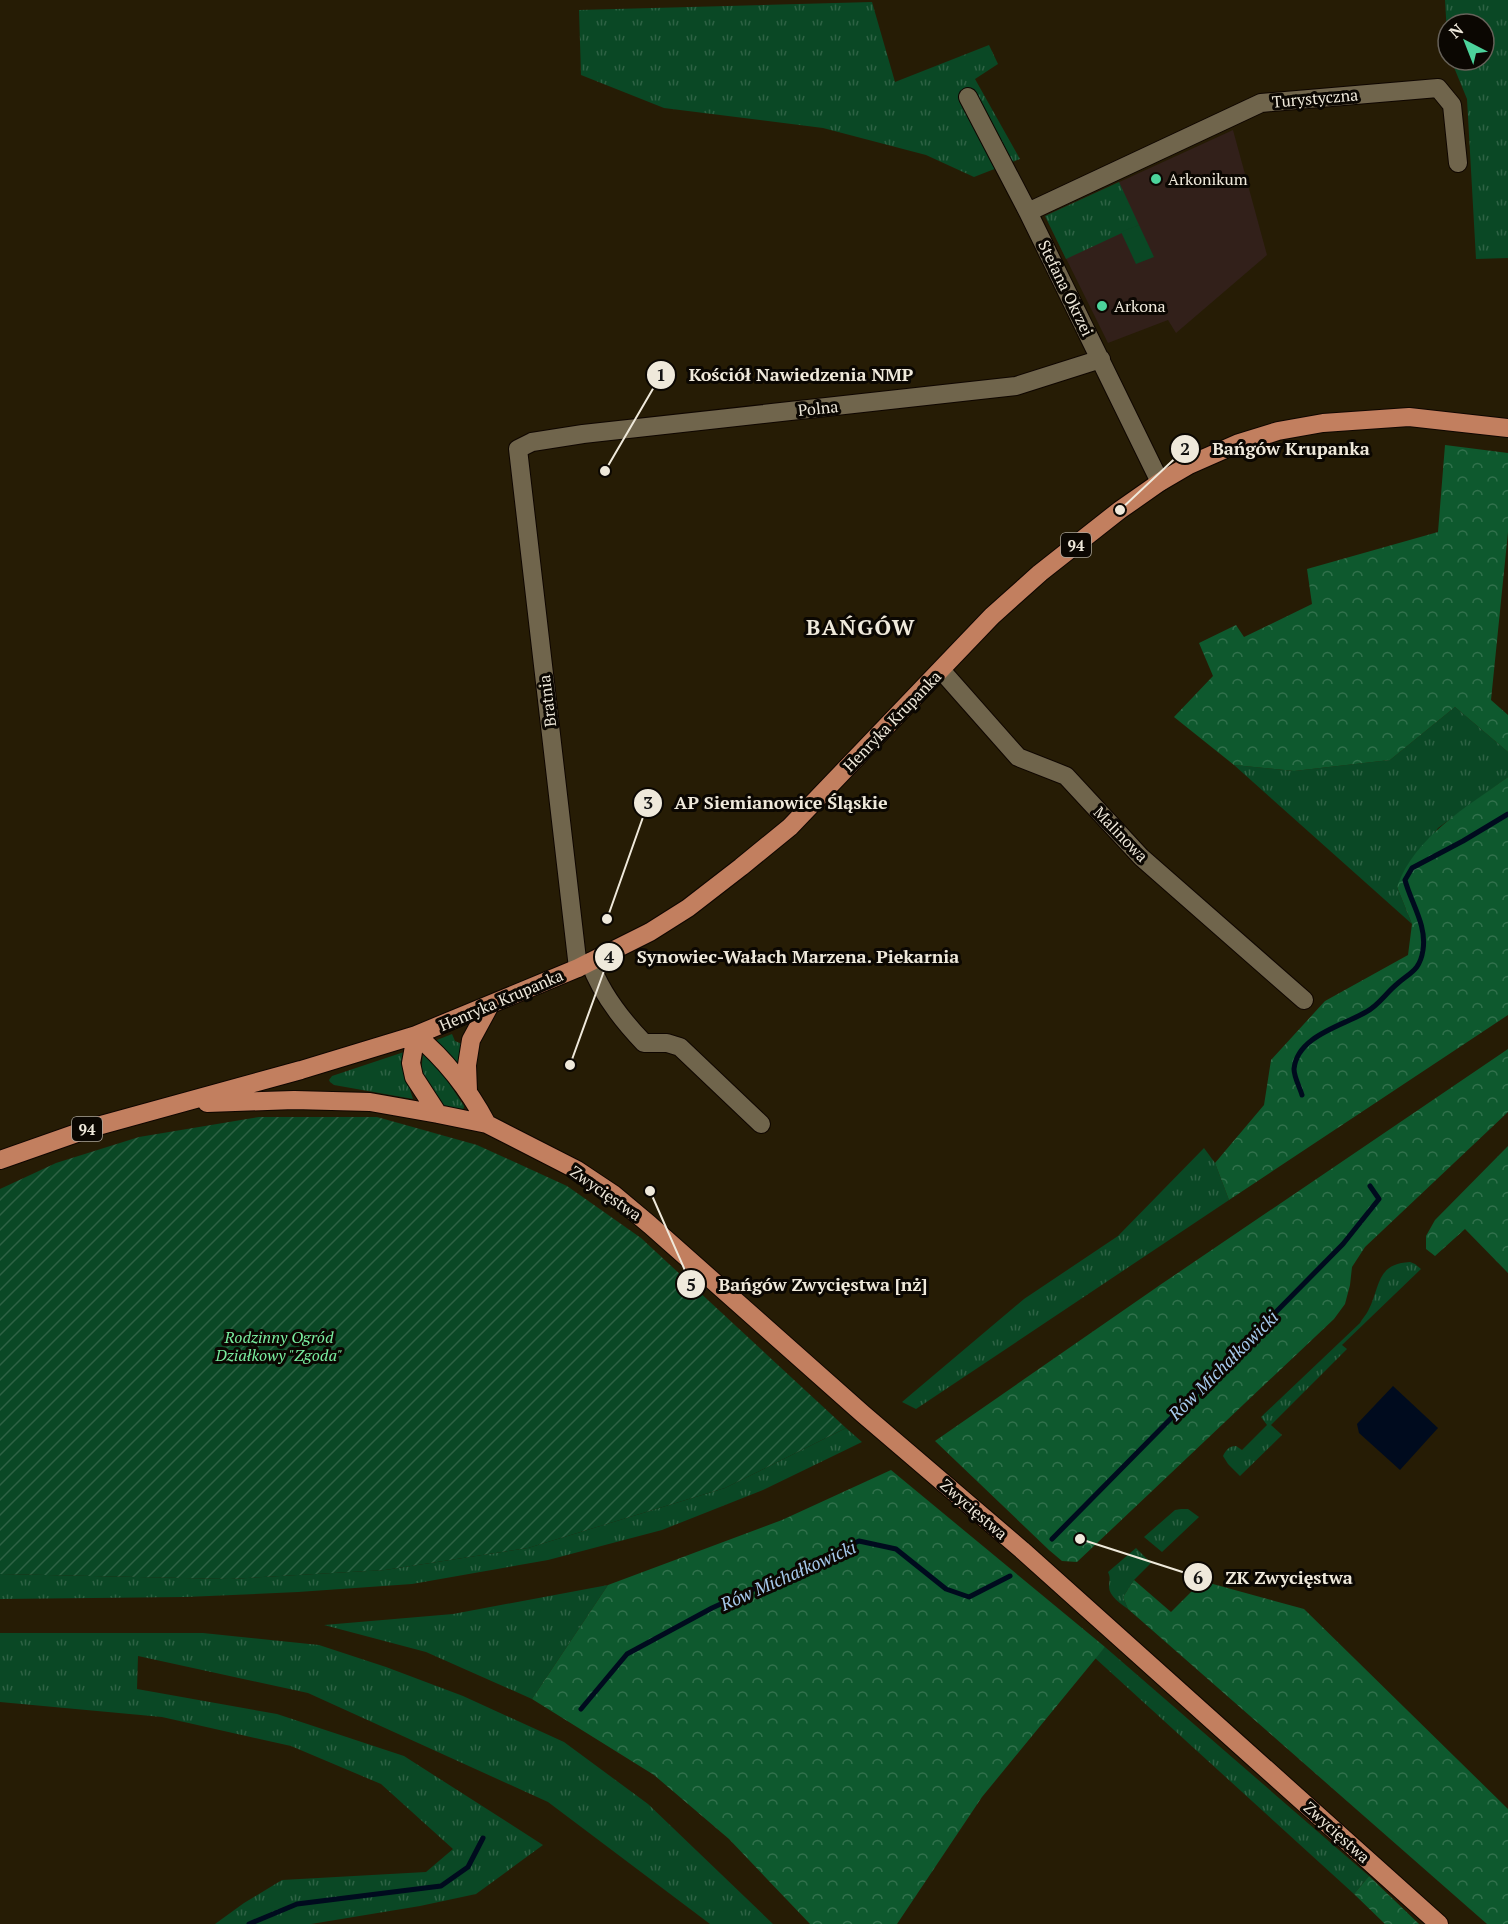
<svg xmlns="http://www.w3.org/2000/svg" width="1508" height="1924" viewBox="0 0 1508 1924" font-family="'PT Serif',serif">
<defs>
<pattern id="grass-tufts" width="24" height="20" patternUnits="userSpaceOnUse" patternTransform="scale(1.5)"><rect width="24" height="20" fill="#0a4825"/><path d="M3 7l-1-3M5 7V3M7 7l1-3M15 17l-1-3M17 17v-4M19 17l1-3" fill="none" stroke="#2e6244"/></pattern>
<pattern id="forest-crowns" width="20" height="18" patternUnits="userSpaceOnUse" patternTransform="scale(1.5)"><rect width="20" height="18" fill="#0e592e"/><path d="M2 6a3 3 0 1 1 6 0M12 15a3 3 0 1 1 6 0" fill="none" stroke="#31714c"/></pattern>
<pattern id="garden-furrows" width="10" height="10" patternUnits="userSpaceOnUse" patternTransform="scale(1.5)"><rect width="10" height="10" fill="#0a4825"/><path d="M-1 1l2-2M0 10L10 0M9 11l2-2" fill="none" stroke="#2e6244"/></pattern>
</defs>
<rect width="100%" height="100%" fill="#261c05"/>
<path fill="#32201a" d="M 1233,130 L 1267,255 L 1176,333 L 1168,320 L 1108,343 L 1045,216 Z"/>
<path fill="url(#grass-tufts)" d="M 1445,0 L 1508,0 L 1508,258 L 1476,259 L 1467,99 L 1451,60 L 1484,60 L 1484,24 L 1448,24 L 1448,52 Z
M 872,2 L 895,82 L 989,45 L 998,64 L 975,79 L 1020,159 L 974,177 L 926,155 L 823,128 L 664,108 L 581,75 L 579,10 Z
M 1119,182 L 1139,225 L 1066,259 L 1045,216 Z
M 1455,707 L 1508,752 L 1508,777 L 1438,828 L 1397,887 L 1412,924 L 1234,765 L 1294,771 L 1390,760 Z
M 452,1034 L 455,1041 L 462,1044 L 459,1069 L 436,1042 L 437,1040 Z
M 407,1051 L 407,1080 L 413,1099 L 334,1085 L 330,1082 L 329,1080 L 332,1076 Z
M 423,1052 L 437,1065 L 464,1106 L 463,1111 L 441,1105 L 421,1075 Z
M 1204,1148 L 1215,1163 L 1229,1200 L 916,1409 L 902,1402 L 1024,1299 L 1118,1236 Z
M 1410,1262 L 1415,1264 L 1421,1269 L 1342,1345 L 1347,1349 L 1271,1425 L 1282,1435 L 1240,1476 L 1228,1464 L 1223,1456 C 1226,1450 1229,1446 1236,1446 L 1242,1450 L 1267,1425 L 1261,1417 L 1360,1323 C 1362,1319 1366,1315 1368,1311 C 1381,1287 1375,1264 1410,1262 Z
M 846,1428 L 862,1442 L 763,1490 L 662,1530 L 548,1560 L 412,1584 L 298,1592 L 186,1597 L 0,1599 L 0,1574 L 230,1579 L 385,1570 L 528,1548 L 725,1488 Z
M 1181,1509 L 1188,1509 L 1199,1517 L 1162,1552 L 1144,1537 L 1175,1510 Z
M 1136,1548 L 1151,1563 L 1134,1580 L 1123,1597 L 1128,1609 C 1121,1604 1109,1596 1109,1587 C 1109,1580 1111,1579 1108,1572 Z
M 608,1585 L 532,1699 L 426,1652 L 324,1625 L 453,1614 Z
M 0,1633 L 203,1633 L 319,1645 L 386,1667 L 463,1696 L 564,1742 L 648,1804 L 773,1924 L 710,1924 L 548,1802 L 308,1693 L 138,1656 L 137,1689 L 277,1714 L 404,1756 L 543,1845 L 476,1894 L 420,1906 L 311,1924 L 215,1924 L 244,1903 L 282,1880 L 426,1872 L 453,1849 L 381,1784 L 291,1746 L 162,1717 L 0,1702 Z
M 1105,1647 L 1369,1876 L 1354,1894 L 1095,1658 Z"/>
<path fill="url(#forest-crowns)" d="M 1445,445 L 1508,453 L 1508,532 L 1491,700 L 1508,715 L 1508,752 L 1455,707 L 1390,760 L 1294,771 L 1234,765 L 1174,717 L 1213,676 L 1199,643 L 1236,625 L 1244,637 L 1312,604 L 1307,569 L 1438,532 Z
M 1508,777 L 1508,1015 L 1229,1200 L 1215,1163 L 1264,1105 L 1271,1060 L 1325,1001 L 1408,955 L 1412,924 L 1397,887 C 1415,836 1467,807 1508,777 Z
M 1508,1049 L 1508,1112 L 1365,1247 L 1352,1267 L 1350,1285 L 1345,1304 L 1334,1319 L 1077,1562 L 1062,1561 L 1049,1550 L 935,1441 L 1160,1285 Z
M 1508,1146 L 1508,1273 L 1465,1229 L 1435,1256 L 1426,1249 L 1426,1236 L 1435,1220 Z
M 891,1470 L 1105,1647 L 982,1797 L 897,1924 L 810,1924 L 729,1839 L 654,1775 L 532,1699 L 608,1585 L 782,1520 Z
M 1134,1580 L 1171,1612 L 1202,1581 L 1304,1609 L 1508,1809 L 1508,1924 L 1487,1924 L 1128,1609 L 1123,1597 Z
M 1369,1876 L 1418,1923 L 1419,1924 L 1385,1924 L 1354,1894 Z"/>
<path fill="url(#garden-furrows)" d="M 259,1117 L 377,1117 L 477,1145 L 567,1186 L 641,1238 L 846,1428 L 725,1488 L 528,1548 L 385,1570 L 230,1579 L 0,1574 L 0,1189 L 56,1163 L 139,1137 Z"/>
<path fill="#0a4825" d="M 1139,225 L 1154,257 L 1136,264 L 1121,232 Z"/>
<path fill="#000b1e" d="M 1393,1386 L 1438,1428 L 1400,1470 L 1359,1433 L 1357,1424 Z"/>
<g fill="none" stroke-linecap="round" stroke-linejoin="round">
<path stroke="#000b1e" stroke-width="5" d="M 1302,1095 C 1300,1088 1294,1077 1294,1069 C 1297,1036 1342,1026 1366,1012 C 1378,1006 1386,993 1397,984 C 1411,972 1420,970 1423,950 C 1427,925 1411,903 1405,880 L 1412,868 L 1463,841 L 1508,814
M 1052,1539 L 1343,1244 L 1379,1199 L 1370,1186
M 581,1709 L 627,1654 L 712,1608 L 859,1541 L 896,1549 L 946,1589 L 969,1597 L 1010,1576
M 249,1924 L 297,1904 L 441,1886 L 468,1867 L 483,1838"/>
<g stroke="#0f0600" stroke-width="20">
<path id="minor" d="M 968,97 L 1028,212 L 1160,482
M 1028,212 L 1261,103 L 1438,88 L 1452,105 L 1458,163
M 941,670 L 1018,757 L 1066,776 L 1141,857 L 1304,1000
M 590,962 C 600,992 622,1020 644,1043 L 667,1043 L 680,1047 L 761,1124
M 578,968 L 518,449 L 532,442 L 583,434 L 1016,386 L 1101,359"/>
</g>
<g stroke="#0f0600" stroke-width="20">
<path id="major" d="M 416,1035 C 446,1060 469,1090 487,1124
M 416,1035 L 411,1063 L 414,1077 L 438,1114
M 468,1091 L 467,1065 L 471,1040 L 490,1005
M 207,1103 L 294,1100 L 370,1102 L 438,1114 L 487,1124 L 577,1170 L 613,1194 L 650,1225 L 863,1414 L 1022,1550 L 1439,1924
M 0,1160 L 94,1127 L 301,1070 L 416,1035 L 578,968 L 650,932 L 688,908 L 741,867 L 790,827 L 992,616 L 1040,573 L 1120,510 L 1160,482 L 1189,465 L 1239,443 L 1278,431 L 1323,423 L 1409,417 L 1508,428"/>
</g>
<use href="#minor" stroke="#70654c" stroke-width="18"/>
<use href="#major" stroke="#c27f5f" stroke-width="18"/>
</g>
<g fill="#4cd39b" stroke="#0b0702" stroke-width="2">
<circle cx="1156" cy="179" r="6"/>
<circle cx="1102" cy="306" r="6"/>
</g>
<g text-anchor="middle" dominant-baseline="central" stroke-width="6" stroke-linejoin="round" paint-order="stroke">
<g fill="#0b0702" stroke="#aba59a" stroke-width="1.5">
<rect x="1061" y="533" width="30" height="24" rx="4.5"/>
<rect x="72" y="1117" width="30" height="24" rx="4.5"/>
</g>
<g font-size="15" font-weight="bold" fill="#efe9db">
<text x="1076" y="545">94</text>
<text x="87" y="1129">94</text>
</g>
<g font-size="16" fill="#efe9db" stroke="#0b0702">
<text transform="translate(1315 98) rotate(-5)">Turystyczna</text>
<text transform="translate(1066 288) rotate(64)">Stefana Okrzei</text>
<text transform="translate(818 408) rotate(-6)">Polna</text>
<text transform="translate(547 701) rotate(-97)">Bratnia</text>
<text transform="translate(892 721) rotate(-46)">Henryka Krupanka</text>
<text transform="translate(1121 834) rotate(46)">Malinowa</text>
<text transform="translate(501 1000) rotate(-23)">Henryka Krupanka</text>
<text transform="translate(606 1193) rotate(35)">Zwycięstwa</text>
<text transform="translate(974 1509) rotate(41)">Zwycięstwa</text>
<text transform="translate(1337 1832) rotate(42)">Zwycięstwa</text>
</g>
<g font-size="16" fill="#efe9db" stroke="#0b0702" text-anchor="start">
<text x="1168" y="179">Arkonikum</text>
<text x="1114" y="306">Arkona</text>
</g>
<g font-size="16" font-style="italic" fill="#7aefa0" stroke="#0b0702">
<text x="279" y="1337">Rodzinny Ogród<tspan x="279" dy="18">Działkowy "Zgoda"</tspan></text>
</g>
<g font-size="18" font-style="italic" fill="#a7caed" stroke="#0b0702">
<text transform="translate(1223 1365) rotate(-45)">Rów Michałkowicki</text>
<text transform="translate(788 1575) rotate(-24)">Rów Michałkowicki</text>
</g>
<g font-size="22" font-weight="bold" letter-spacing="1.5" fill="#efe9db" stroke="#0b0702">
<text x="861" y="626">BAŃGÓW</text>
</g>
</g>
<path fill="none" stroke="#efe9db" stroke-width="2" d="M605 471L661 375M1120 510L1185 449M607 919L648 803M570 1065L609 957M650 1191L691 1284M1080 1539L1198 1577"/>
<g fill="#efe9db" stroke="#0b0702" stroke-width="2">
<circle cx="605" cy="471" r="6"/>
<circle cx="1120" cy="510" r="6"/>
<circle cx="607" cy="919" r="6"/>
<circle cx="570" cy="1065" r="6"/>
<circle cx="650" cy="1191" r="6"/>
<circle cx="1080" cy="1539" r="6"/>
<circle cx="661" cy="375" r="15"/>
<circle cx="1185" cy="449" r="15"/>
<circle cx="648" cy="803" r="15"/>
<circle cx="609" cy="957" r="15"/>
<circle cx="691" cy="1284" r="15"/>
<circle cx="1198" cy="1577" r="15"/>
</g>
<g font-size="18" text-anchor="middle" font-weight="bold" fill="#111">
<text x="661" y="381">1</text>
<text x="1185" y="455">2</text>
<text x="648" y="809">3</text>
<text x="609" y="963">4</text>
<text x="691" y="1291">5</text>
<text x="1198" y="1584">6</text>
</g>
<g font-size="18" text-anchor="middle" font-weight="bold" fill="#efe9db" stroke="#0b0702" stroke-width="6" stroke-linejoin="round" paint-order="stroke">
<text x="801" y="381">Kościół Nawiedzenia NMP</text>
<text x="1291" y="455">Bańgów Krupanka</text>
<text x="781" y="809">AP Siemianowice Śląskie</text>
<text x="798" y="963">Synowiec-Wałach Marzena. Piekarnia</text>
<text x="823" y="1291">Bańgów Zwycięstwa [nż]</text>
<text x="1289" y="1584">ZK Zwycięstwa</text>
</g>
<g transform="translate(1466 42) rotate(318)"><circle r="28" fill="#0b0702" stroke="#666159" stroke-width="1.5"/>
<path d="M0-4.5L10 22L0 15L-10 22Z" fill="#4cd39b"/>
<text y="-9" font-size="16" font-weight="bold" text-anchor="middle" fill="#efe9db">N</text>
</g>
</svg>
